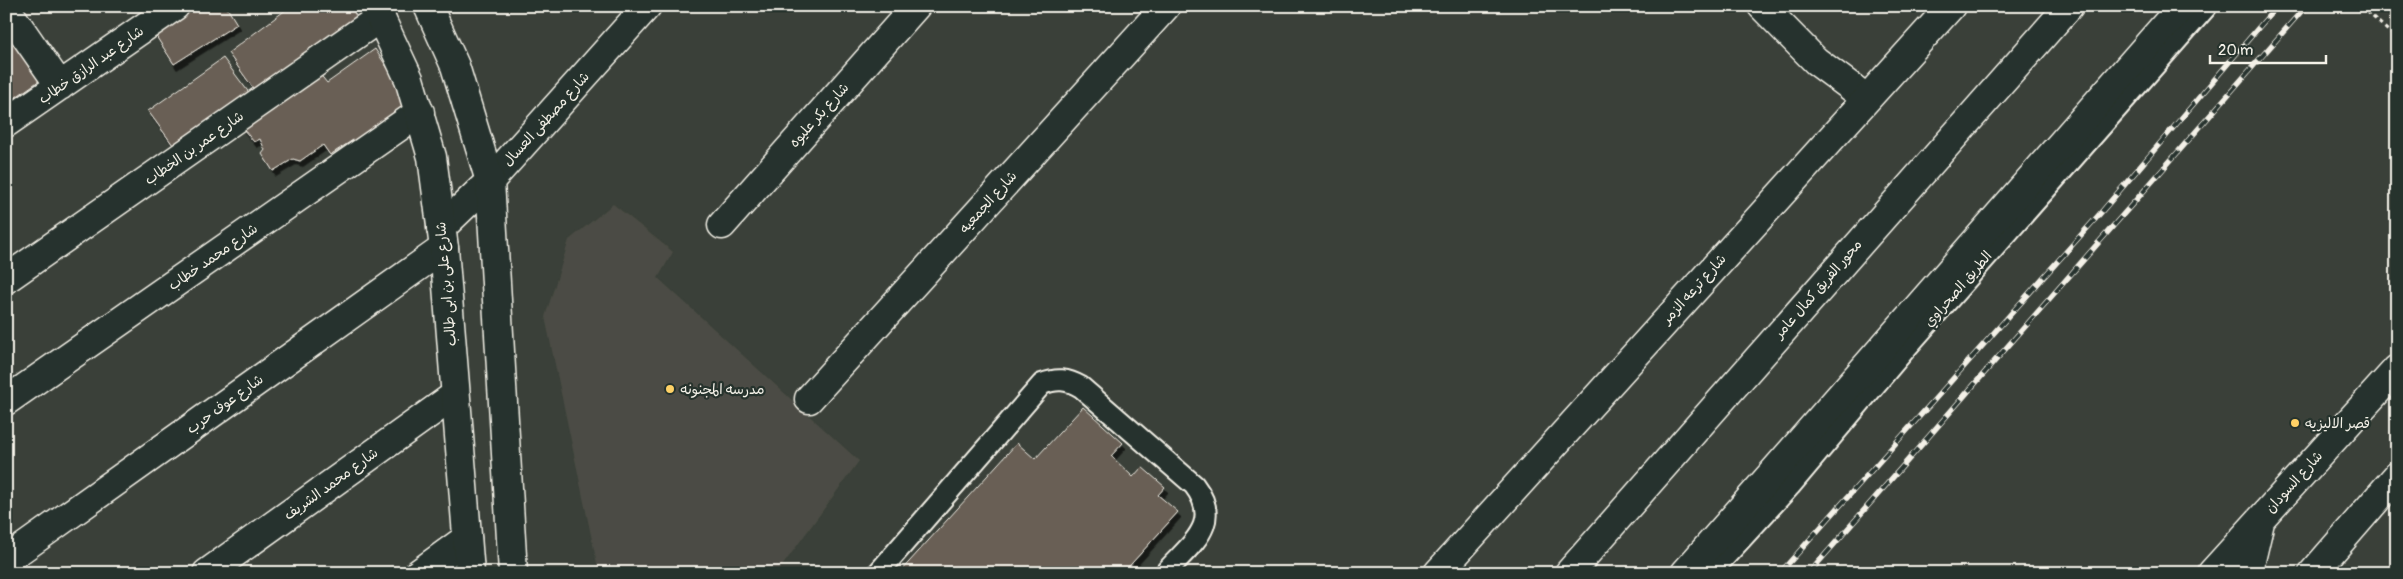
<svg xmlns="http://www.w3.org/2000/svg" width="2403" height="579" viewBox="0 0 2403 579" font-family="Pangolin,'Playpen Sans Arabic',sans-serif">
<defs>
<filter id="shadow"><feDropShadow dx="3" dy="5.5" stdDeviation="0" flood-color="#0009"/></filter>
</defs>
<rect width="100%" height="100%" fill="#3a4039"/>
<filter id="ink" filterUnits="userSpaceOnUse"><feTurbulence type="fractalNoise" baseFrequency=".02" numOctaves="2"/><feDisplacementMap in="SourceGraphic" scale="10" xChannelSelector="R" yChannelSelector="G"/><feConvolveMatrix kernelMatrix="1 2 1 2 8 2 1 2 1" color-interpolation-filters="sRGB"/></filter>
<g filter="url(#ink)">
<path fill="#4b4c44" d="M 613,204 L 673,252 L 658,278 L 859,461 L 777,573 L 599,573 L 545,317 L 569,240 Z"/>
<path fill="#695e54" stroke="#f4f1e8" filter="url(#shadow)" d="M 189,6 L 226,6 L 237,24 L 174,64 L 152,30 Z
M 291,6 L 349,6 L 360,21 L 258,95 L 228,53 Z
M 6,32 L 43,78 L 9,102 L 6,98 Z
M 375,49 L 416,111 L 359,148 L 353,140 L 330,155 L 323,145 L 300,161 L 293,159 L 273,171 L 262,154 L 265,150 L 260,139 L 254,142 L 239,124 L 319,73 L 327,83 Z
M 223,58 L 253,98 L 207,132 L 199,127 L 173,145 L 148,111 Z
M 1083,407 L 1123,443 L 1111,456 L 1133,477 L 1142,467 L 1165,487 L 1158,495 L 1178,512 L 1123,573 L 899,573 L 1017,443 L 1035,459 Z"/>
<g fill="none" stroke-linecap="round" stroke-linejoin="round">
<g stroke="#f4f1e8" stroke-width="24">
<path id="service" d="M 878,573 L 1042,384 C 1057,378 1067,379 1081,387 L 1194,485 C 1224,524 1190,544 1165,573
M 1710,573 L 1790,486 L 1907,347 L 2207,6"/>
</g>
<g stroke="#f4f1e8" stroke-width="31">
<path id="minor" d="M 1762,6 L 1816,61 L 1866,98
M 6,8 L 60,86
M 6,123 L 175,6
M 722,225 L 916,6
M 441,228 L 490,181 L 647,6
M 6,279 L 381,17
M 809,399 L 1166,6
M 6,401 L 420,112
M 6,560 L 444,248
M 207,573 L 455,395
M 419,573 L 467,538"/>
</g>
<g stroke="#f4f1e8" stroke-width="31">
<path id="tertiary" d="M 375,6 L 409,79 L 432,157 L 444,248 L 470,573
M 428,6 L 455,66 L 490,181 L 513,573
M 1438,573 L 1951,6"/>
</g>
<g stroke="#f4f1e8" stroke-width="31">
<path id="primary" d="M 2212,573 L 2397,369
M 2248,573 L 2260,522
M 2313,573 L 2397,476"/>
</g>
<g stroke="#f4f1e8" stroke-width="31">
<path id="motorway" d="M 1569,573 L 2069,6
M 1685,573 L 2182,6"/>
</g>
<path stroke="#f4f1e8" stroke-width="3" stroke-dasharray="4 4" stroke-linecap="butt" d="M 2361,6 L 2397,39"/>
<use href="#service" stroke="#26332d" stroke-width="20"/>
<use href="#minor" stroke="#26332d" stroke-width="28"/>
<use href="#tertiary" stroke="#26332d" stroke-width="28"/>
<use href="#primary" stroke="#26332d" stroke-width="28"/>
<use href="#motorway" stroke="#26332d" stroke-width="28"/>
<g stroke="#f4f1e8" stroke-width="5.5">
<path id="rail" d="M 1780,573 L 2098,216 L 2277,6
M 1809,573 L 2306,6"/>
</g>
<use href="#rail" stroke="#26332d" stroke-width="4" stroke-dasharray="11" stroke-linecap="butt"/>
</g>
</g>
<g fill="#ffd166" stroke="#26332d" stroke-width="2">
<circle cx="670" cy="389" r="5"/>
<circle cx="2295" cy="423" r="5"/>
</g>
<g text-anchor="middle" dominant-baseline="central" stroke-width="4.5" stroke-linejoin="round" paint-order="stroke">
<g font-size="14" fill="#f4f1e8" stroke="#26332d">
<text transform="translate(91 65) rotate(-35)">شارع عبد الرازق خطاب</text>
<text transform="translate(819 115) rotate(-48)">شارع بكر عليوه</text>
<text transform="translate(546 119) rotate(-48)">شارع مصطفى العسال</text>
<text transform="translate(194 148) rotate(-35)">شارع عمر بن الخطاب</text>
<text transform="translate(988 202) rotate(-48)">شارع الجمعيه</text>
<text transform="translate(213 257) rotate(-35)">شارع محمد خطاب</text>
<text transform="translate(446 284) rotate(-95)">شارع على بن ابى طالب</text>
<text transform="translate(1694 289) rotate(-48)">شارع ترعه الزمر</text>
<text transform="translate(1818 289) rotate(-49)">محور الفريق كمال عامر</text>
<text transform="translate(1958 289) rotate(-49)">الطريق الصحراوي</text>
<text transform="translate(225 404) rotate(-36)">شارع عوف حرب</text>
<text transform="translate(2294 482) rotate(-48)">شارع السودان</text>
<text transform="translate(331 484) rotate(-36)">شارع محمد الشريف</text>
</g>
<g font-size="14" fill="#f4f1e8" stroke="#26332d" text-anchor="start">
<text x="680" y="389">مدرسه المجنونه</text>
<text x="2305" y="423">قصر الاليزيه</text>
</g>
</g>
<rect width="2403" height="579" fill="none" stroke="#26332d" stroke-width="25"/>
<rect x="12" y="12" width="2378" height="554" fill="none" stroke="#f4f1e8" stroke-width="2" filter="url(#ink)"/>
<path d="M2210 55v8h116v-8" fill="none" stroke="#f4f1e8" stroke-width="2.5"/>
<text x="2218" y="55" font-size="15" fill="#f4f1e8" stroke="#26332d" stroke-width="4" paint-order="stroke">20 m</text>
</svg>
